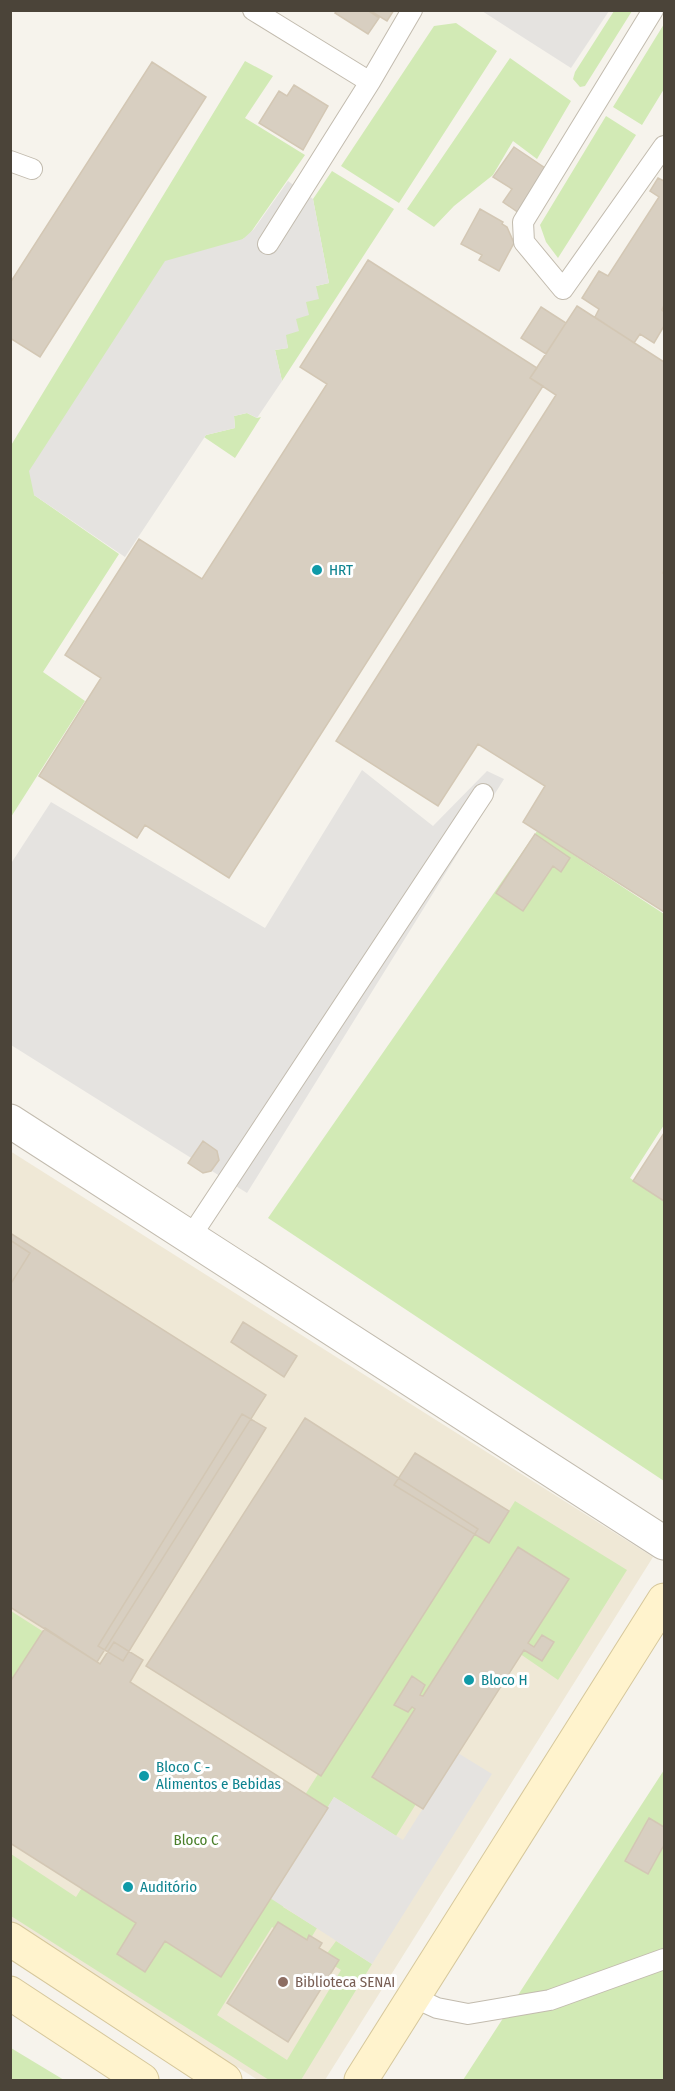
<svg xmlns="http://www.w3.org/2000/svg" width="675" height="2091" viewBox="0 0 675 2091" font-family="'Fira Sans Condensed',sans-serif">
<rect width="100%" height="100%" fill="#f6f3ec"/>
<path fill="#efe8d6" d="M 10,1151 L 653,1557 L 325,2080 L 258,2080 L 11,1924 Z"/>
<path fill="#d2eab5" d="M 614,11 L 632,11 L 585,86 L 580,87 L 573,79 L 575,72 Z
M 456,23 L 497,51 L 399,203 L 341,166 L 434,26 Z
M 664,24 L 664,89 L 642,125 L 613,107 Z
M 510,58 L 571,101 L 537,159 L 513,141 L 493,175 L 454,206 L 434,227 L 407,209 Z
M 245,61 L 273,76 L 245,118 L 305,155 L 249,235 L 243,239 L 34,495 L 119,554 L 43,672 L 85,701 L 11,817 L 10,447 Z
M 606,116 L 636,135 L 558,258 L 546,242 L 540,225 Z
M 332,171 L 394,209 L 282,381 L 275,350 L 288,348 L 285,335 L 316,286 L 329,283 L 313,199 Z
M 247,413 L 257,418 L 261,417 L 235,458 L 204,437 L 206,435 L 235,428 L 234,416 Z
M 537,831 L 664,914 L 664,1125 L 630,1178 L 664,1201 L 664,1481 L 268,1218 Z
M 515,1501 L 627,1570 L 558,1680 L 513,1649 L 396,1836 L 334,1797 L 325,1813 L 283,1907 L 317,1928 L 305,1948 L 272,1927 L 217,2015 L 287,2060 L 341,1970 L 323,1959 L 336,1941 L 372,1964 L 301,2080 L 269,2080 L 11,1916 L 11,1854 L 76,1897 L 110,1843 L 11,1798 L 11,1611 L 303,1798 L 470,1532 L 489,1543 Z
M 664,1770 L 664,2080 L 463,2080 Z
M 10,2048 L 11,2048 L 64,2080 L 11,2080 Z"/>
<path fill="#e5e3e0" d="M 482,11 L 609,11 L 571,68 Z
M 288,181 L 313,199 L 329,283 L 316,286 L 319,299 L 306,302 L 309,315 L 296,319 L 299,331 L 286,335 L 288,348 L 275,350 L 282,381 L 257,418 L 247,413 L 234,416 L 235,428 L 206,435 L 125,557 L 34,495 L 29,471 L 165,261 L 243,239 L 254,229 Z
M 362,770 L 433,826 L 487,771 L 504,779 L 247,1193 L 11,1045 L 10,865 L 51,802 L 265,928 Z
M 458,1753 L 492,1774 L 372,1964 L 270,1898 L 334,1797 L 403,1840 Z"/>
<path fill="#d8cfc1" stroke="#d3c7b4" stroke-width="1.5" d="M 337,10 L 367,10 L 379,18 L 368,34 L 335,13 Z
M 369,10 L 394,10 L 387,21 Z
M 152,62 L 206,97 L 40,357 L 10,338 L 10,283 Z
M 294,85 L 328,106 L 303,150 L 259,123 L 279,91 L 287,96 Z
M 514,147 L 548,170 L 519,213 L 503,202 L 512,189 L 493,177 Z
M 658,178 L 664,181 L 664,305 L 662,310 L 664,312 L 664,326 L 654,343 L 640,334 L 634,343 L 595,317 L 599,309 L 582,298 L 599,271 L 608,276 L 659,197 L 650,191 Z
M 480,209 L 503,222 L 502,224 L 507,227 L 514,243 L 499,271 L 479,260 L 482,255 L 461,244 Z
M 368,260 L 537,368 L 530,378 L 543,386 L 229,878 L 145,825 L 137,838 L 39,776 L 101,678 L 65,655 L 139,539 L 202,579 L 327,384 L 300,367 Z
M 577,306 L 664,362 L 664,570 L 663,573 L 664,574 L 664,912 L 523,822 L 545,786 L 478,744 L 438,806 L 336,741 L 556,395 L 530,378 Z
M 541,307 L 566,323 L 546,354 L 521,338 Z
M 535,834 L 570,858 L 561,872 L 553,866 L 523,911 L 496,893 Z
M 664,1133 L 664,1201 L 633,1181 Z
M 203,1141 L 217,1151 L 219,1160 L 211,1171 L 203,1173 L 188,1163 Z
M 10,1233 L 266,1395 L 97,1662 L 10,1607 Z
M 10,1240 L 30,1253 L 10,1285 Z
M 243,1322 L 297,1356 L 284,1377 L 231,1342 Z
M 242,1414 L 266,1428 L 123,1661 L 98,1646 Z
M 305,1418 L 478,1529 L 321,1776 L 146,1666 Z
M 415,1453 L 509,1511 L 489,1543 L 394,1485 Z
M 518,1547 L 569,1579 L 528,1643 L 534,1647 L 542,1635 L 554,1642 L 542,1661 L 524,1650 L 423,1809 L 372,1777 L 415,1709 L 412,1707 L 408,1712 L 394,1705 L 412,1676 L 425,1685 L 420,1695 L 423,1696 Z
M 45,1628 L 100,1664 L 114,1642 L 143,1660 L 130,1682 L 328,1808 L 221,1977 L 165,1941 L 145,1972 L 117,1954 L 136,1923 L 10,1843 L 10,1682 Z
M 649,1818 L 664,1827 L 664,1845 L 648,1874 L 625,1861 Z
M 278,1922 L 307,1940 L 309,1935 L 322,1943 L 319,1948 L 339,1960 L 288,2042 L 227,2003 Z"/>
<g fill="none" stroke-linecap="round" stroke-linejoin="round">
<g stroke="#c2bbae" stroke-width="22">
<path id="lane" d="M 253,10 L 370,82
M 653,10 L 523,222 L 524,242 L 563,289 L 664,146
M 10,161 L 32,169
M 268,244 L 370,82 L 412,10
M 191,1236 L 483,794
M 415,1998 L 437,2008 L 468,2014 L 550,2000 L 664,1959"/>
</g>
<g stroke="#c2bbae" stroke-width="35">
<path id="street" d="M 10,1121 L 664,1543"/>
</g>
<g stroke="#d6c79b" stroke-width="35">
<path id="secondary" d="M 10,1939 L 225,2080
M 10,1993 L 142,2080
M 361,2080 L 664,1600"/>
</g>
<use href="#lane" stroke="#fff" stroke-width="20"/>
<use href="#street" stroke="#fff" stroke-width="33"/>
<use href="#secondary" stroke="#fff3cd" stroke-width="33"/>
</g>
<g fill="#0f9aa8" stroke="#fff" stroke-width="2">
<circle cx="317" cy="570" r="6"/>
<circle cx="469" cy="1680" r="6"/>
<circle cx="144" cy="1776" r="6"/>
<circle cx="128" cy="1887" r="6"/>
</g>
<circle fill="#8d6e63" stroke="#fff" stroke-width="2" cx="283" cy="1982" r="6"/>
<g text-anchor="middle" dominant-baseline="central" stroke-width="6" stroke-linejoin="round" paint-order="stroke">
<g font-size="15" fill="#0d838f" stroke="#fff" text-anchor="start">
<text x="329" y="570">HRT</text>
<text x="481" y="1680">Bloco H</text>
<text x="156" y="1767">Bloco C -<tspan x="156" dy="17">Alimentos e Bebidas</tspan></text>
<text x="140" y="1887">Auditório</text>
</g>
<g font-size="15" fill="#4a7f2a" stroke="#fff">
<text x="196" y="1840">Bloco C</text>
</g>
<g font-size="15" fill="#785e54" stroke="#fff" text-anchor="start">
<text x="295" y="1982">Biblioteca SENAI</text>
</g>
</g>
<rect width="675" height="2091" fill="none" stroke="#4b4439" stroke-width="24"/>
</svg>
